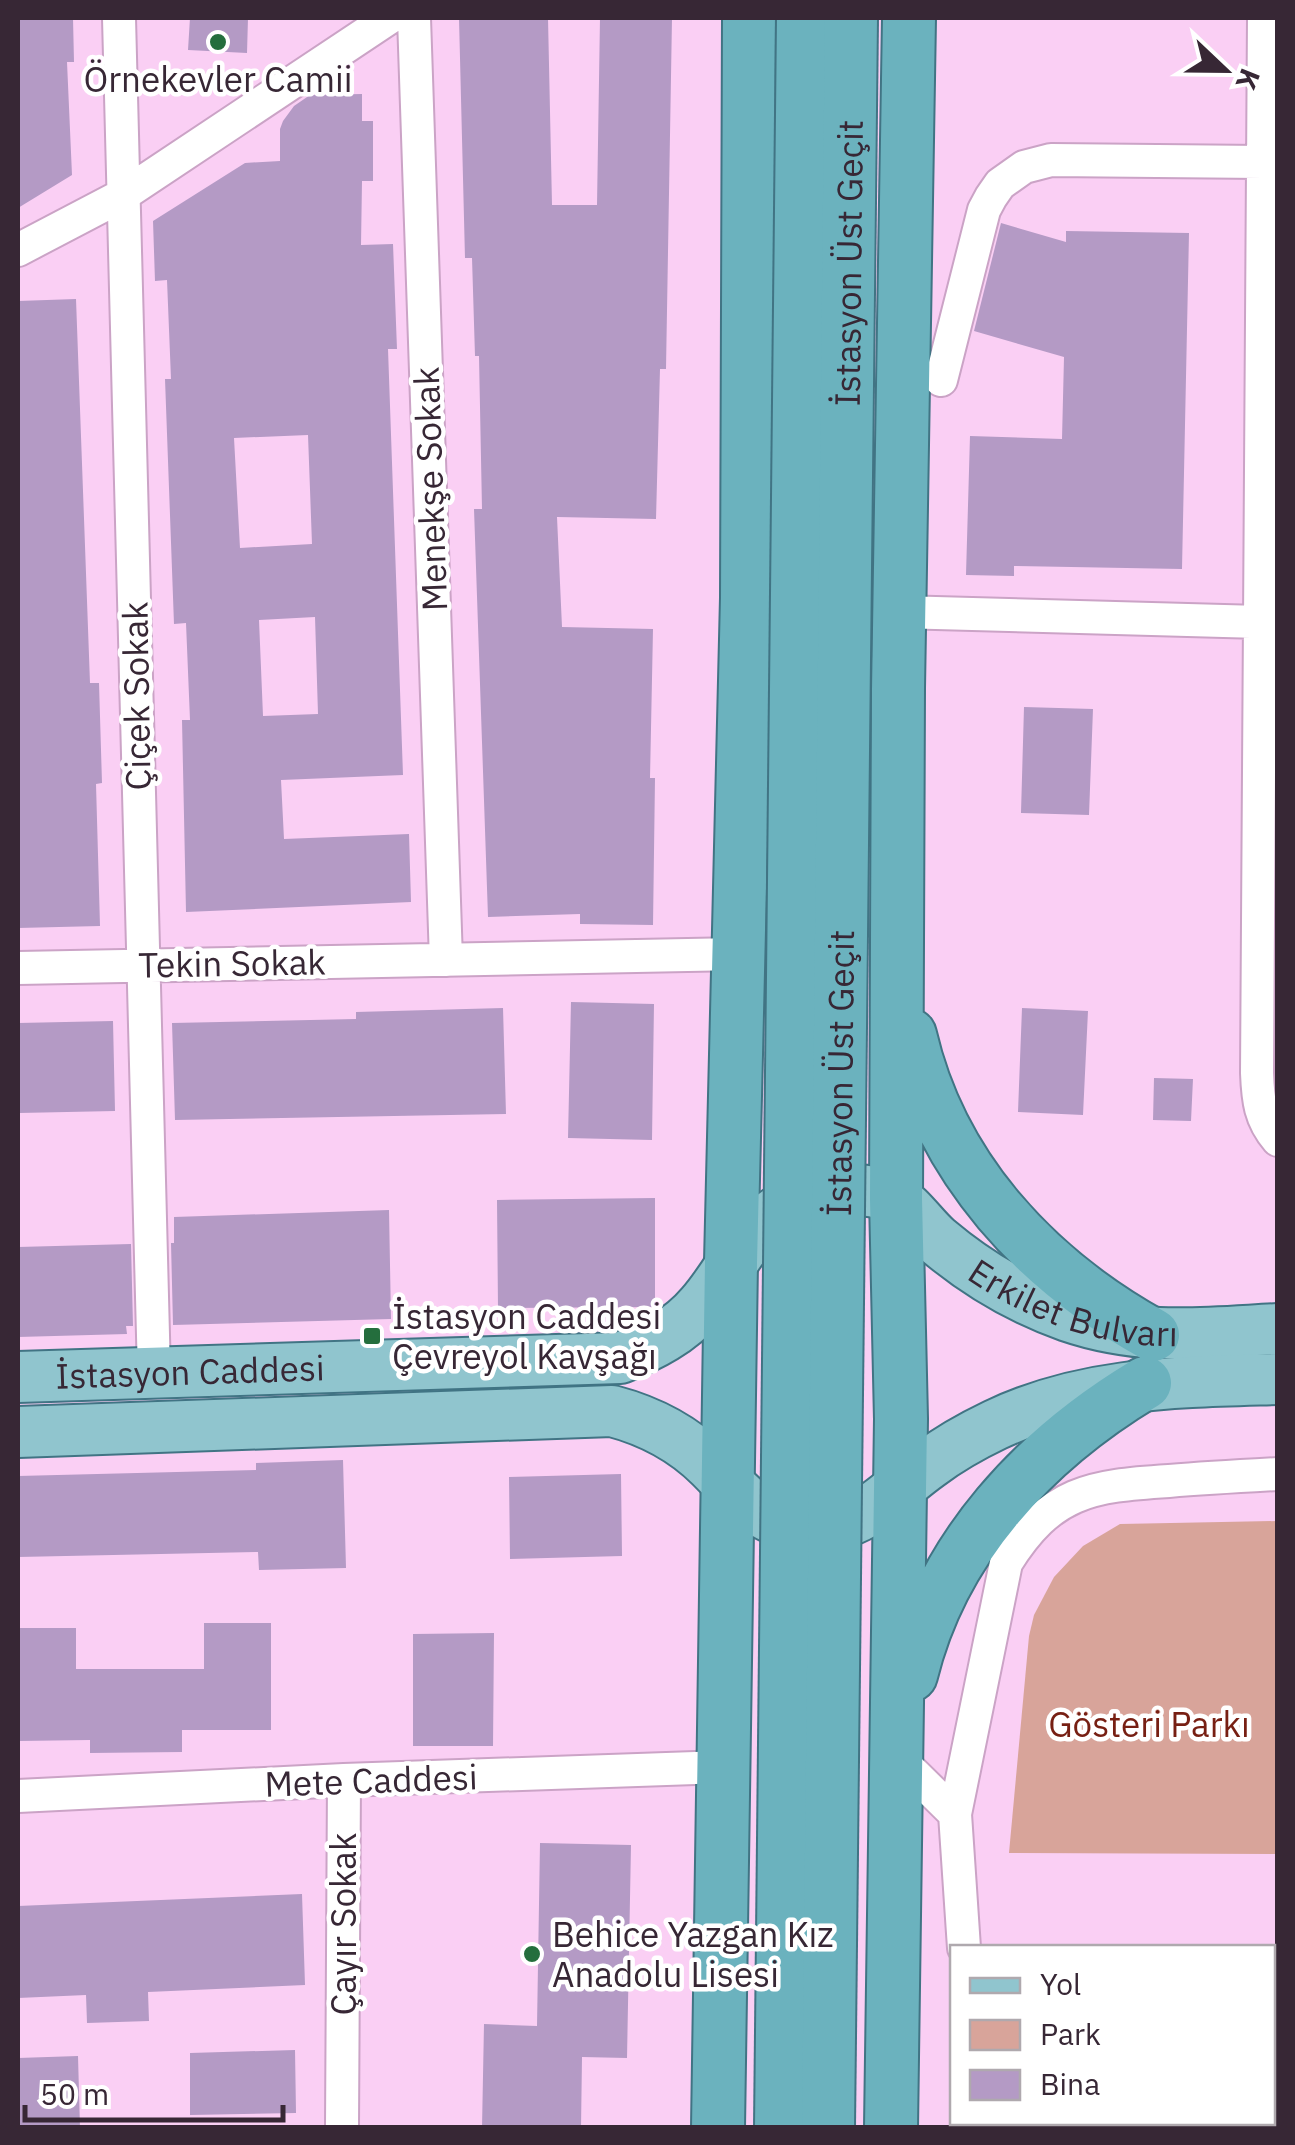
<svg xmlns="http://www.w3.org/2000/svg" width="1295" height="2145" viewBox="0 0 1295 2145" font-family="'IBM Plex Sans',sans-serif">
<rect width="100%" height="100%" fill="#facff4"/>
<path fill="#d8a49a" d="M 1277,1521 L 1277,1854 L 1009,1853 L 1029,1636 L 1034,1615 L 1054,1577 L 1083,1546 L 1120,1524 Z"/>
<path fill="#b49ac5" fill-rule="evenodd" d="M 18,18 L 73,18 L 74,62 L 67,62 L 72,175 L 18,208 Z
M 190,18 L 248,18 L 247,53 L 188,50 Z
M 459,18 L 548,18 L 552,205 L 597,205 L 600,18 L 672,18 L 666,369 L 660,369 L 656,519 L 557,517 L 562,627 L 653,629 L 650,778 L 655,778 L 653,925 L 580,924 L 580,914 L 488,917 L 474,509 L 482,509 L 479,356 L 475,356 L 472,258 L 465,258 Z
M 362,94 L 362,121 L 373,121 L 373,181 L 362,181 L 361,245 L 393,244 L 397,349 L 388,349 L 403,775 L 281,780 L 284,839 L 409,834 L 411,902 L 186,912 L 182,720 L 190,720 L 186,623 L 174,624 L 165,379 L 171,379 L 167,280 L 155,281 L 153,221 L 245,163 L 280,161 L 280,129 L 283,121 L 294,106 L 310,95 ZM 308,435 L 312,544 L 240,548 L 234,438 ZM 315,617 L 318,714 L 263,716 L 259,620 Z
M 1001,223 L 1066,242 L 1066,231 L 1189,233 L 1182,569 L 1014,566 L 1014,576 L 966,575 L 970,436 L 1062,439 L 1064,357 L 974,331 Z
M 76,299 L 90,683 L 99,683 L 102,783 L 96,784 L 100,926 L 18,928 L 18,301 Z
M 1024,707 L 1093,709 L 1089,815 L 1021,813 Z
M 571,1002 L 654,1004 L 652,1140 L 568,1138 Z
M 503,1008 L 506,1114 L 175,1120 L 172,1023 L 356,1019 L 356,1012 Z
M 1022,1008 L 1088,1011 L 1083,1115 L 1018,1112 Z
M 113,1021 L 115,1111 L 19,1113 L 18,1023 Z
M 1154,1078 L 1193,1079 L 1191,1121 L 1153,1120 Z
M 655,1198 L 655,1307 L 498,1308 L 497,1200 Z
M 389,1210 L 391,1319 L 173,1325 L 171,1243 L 174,1243 L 174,1217 Z
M 131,1244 L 133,1326 L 126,1326 L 127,1334 L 18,1337 L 18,1247 Z
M 343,1460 L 346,1568 L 259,1570 L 258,1552 L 18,1557 L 18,1476 L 256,1470 L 256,1463 Z
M 621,1474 L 622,1556 L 510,1559 L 509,1477 Z
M 204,1623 L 271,1623 L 271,1730 L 182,1730 L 182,1752 L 90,1753 L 90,1740 L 18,1741 L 18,1628 L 76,1628 L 76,1669 L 204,1669 Z
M 494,1633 L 493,1746 L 413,1746 L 413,1634 Z
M 540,1843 L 631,1845 L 627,2058 L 582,2057 L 581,2128 L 482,2128 L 484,2024 L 537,2026 Z
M 302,1894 L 305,1985 L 148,1992 L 149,2021 L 87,2023 L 86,1995 L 18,1998 L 18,1906 Z
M 295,2050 L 296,2113 L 190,2115 L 190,2053 Z
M 78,2056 L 80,2128 L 18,2128 L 18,2058 Z"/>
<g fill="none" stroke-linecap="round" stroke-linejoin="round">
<g stroke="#cba3c6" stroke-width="36">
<path id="minor" d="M 119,18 L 154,1374
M 414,18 L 446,960
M 1264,18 L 1257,1073 C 1258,1100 1260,1119 1278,1140
M 18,250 L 123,195 L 389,18
M 941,380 L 984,210 L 991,197 L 1000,184 L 1024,167 L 1051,160 L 1263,162
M 899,612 L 1260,622
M 18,968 L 739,954
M 895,1755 L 955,1814 L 964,1948
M 18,1796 L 344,1780 L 724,1767
M 955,1814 L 1006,1563 C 1051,1491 1090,1486 1169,1481 C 1205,1478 1241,1476 1278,1474
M 1162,2122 L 1168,2128
M 342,2128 L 344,1780"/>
</g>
<g stroke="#417484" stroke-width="54">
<g id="primary">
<path id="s1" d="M 18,1377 L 620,1358 C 651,1346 680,1331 702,1305 C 740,1261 749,1214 811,1196 C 836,1188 870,1187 893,1198 C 909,1206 923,1228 937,1240 C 976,1273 1020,1299 1068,1316 C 1141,1341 1202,1333 1278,1329"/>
<path d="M 18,1432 L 612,1411 C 650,1421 683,1438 711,1466 C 735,1490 754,1515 789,1524 C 854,1539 883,1497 929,1464 C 949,1449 972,1436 995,1425 C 1085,1382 1179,1382 1278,1379"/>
</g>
</g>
<g stroke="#417484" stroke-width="56">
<path id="trunk" d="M 910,1035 C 941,1169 1036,1270 1153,1335
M 911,1675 C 942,1547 1035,1449 1145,1383
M 718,2128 L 731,1262 L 747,598 L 749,18
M 891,2128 L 901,1419 L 896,1199 L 898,689 L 909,18"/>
</g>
<use href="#minor" stroke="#fff" stroke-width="32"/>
<use href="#primary" stroke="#90c5ce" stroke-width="50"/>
<use href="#trunk" stroke="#6bb2be" stroke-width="52"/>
<g stroke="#417484" stroke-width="56" stroke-linecap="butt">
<g id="trunk-bridge">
<path d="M 781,2128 L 803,18"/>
<path id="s2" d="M 828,2128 L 851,18"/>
</g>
</g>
<use href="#trunk-bridge" stroke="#6bb2be" stroke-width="52"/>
</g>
<g fill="#246e3d" stroke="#fff" stroke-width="4">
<circle cx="218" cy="42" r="10"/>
<rect x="362" y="1326" width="20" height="20" rx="5"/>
<circle cx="532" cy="1954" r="10"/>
</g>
<g text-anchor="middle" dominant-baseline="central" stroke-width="9" stroke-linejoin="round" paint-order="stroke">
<g font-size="35" fill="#372735" stroke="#fff" text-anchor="start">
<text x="218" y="79" text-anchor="middle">Örnekevler Camii</text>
<text x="392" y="1316">İstasyon Caddesi<tspan x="392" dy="40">Çevreyol Kavşağı</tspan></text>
<text x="552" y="1934">Behice Yazgan Kız<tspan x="552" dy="40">Anadolu Lisesi</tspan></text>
</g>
<g font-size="35" fill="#372735" stroke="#fff">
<text stroke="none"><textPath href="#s2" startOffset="1865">İstasyon Üst Geçit</textPath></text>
<text transform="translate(430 489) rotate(-92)">Menekşe Sokak</text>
<text transform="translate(136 696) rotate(-91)">Çiçek Sokak</text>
<text transform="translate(232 963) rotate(-1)">Tekin Sokak</text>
<text stroke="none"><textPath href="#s2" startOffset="1055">İstasyon Üst Geçit</textPath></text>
<text stroke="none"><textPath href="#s1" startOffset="1158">Erkilet Bulvarı</textPath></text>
<text stroke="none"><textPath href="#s1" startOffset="172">İstasyon Caddesi</textPath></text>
<text transform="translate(371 1780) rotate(-2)">Mete Caddesi</text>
<text transform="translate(343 1924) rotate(-90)">Çayır Sokak</text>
</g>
<g font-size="35" fill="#771f13" stroke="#fff">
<text x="1149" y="1724">Gösteri Parkı</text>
</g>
</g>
<rect width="1295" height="2145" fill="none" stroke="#372735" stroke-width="40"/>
<rect x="950" y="1945" width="325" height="180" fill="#ffffff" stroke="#afa9ae" stroke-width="2.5"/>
<rect x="970" y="1978" width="50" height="15" fill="#90c5ce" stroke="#afa9ae" stroke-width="2.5"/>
<text x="1040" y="1995" font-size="30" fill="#372735">Yol</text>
<rect x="970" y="2020" width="50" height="30" fill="#d8a49a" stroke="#afa9ae" stroke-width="2.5"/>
<text x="1040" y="2045" font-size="30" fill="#372735">Park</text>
<rect x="970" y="2070" width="50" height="30" fill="#b49ac5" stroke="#afa9ae" stroke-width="2.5"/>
<text x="1040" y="2095" font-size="30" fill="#372735">Bina</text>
<g transform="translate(1225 70) rotate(112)" stroke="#ffffff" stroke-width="8" paint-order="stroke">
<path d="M0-8L18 38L0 25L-18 38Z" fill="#372735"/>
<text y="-15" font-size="28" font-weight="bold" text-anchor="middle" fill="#372735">K</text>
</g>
<path d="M25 2105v15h258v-15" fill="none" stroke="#372735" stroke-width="5"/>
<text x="40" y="2105" font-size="30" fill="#372735" stroke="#ffffff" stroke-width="8" paint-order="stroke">50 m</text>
</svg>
